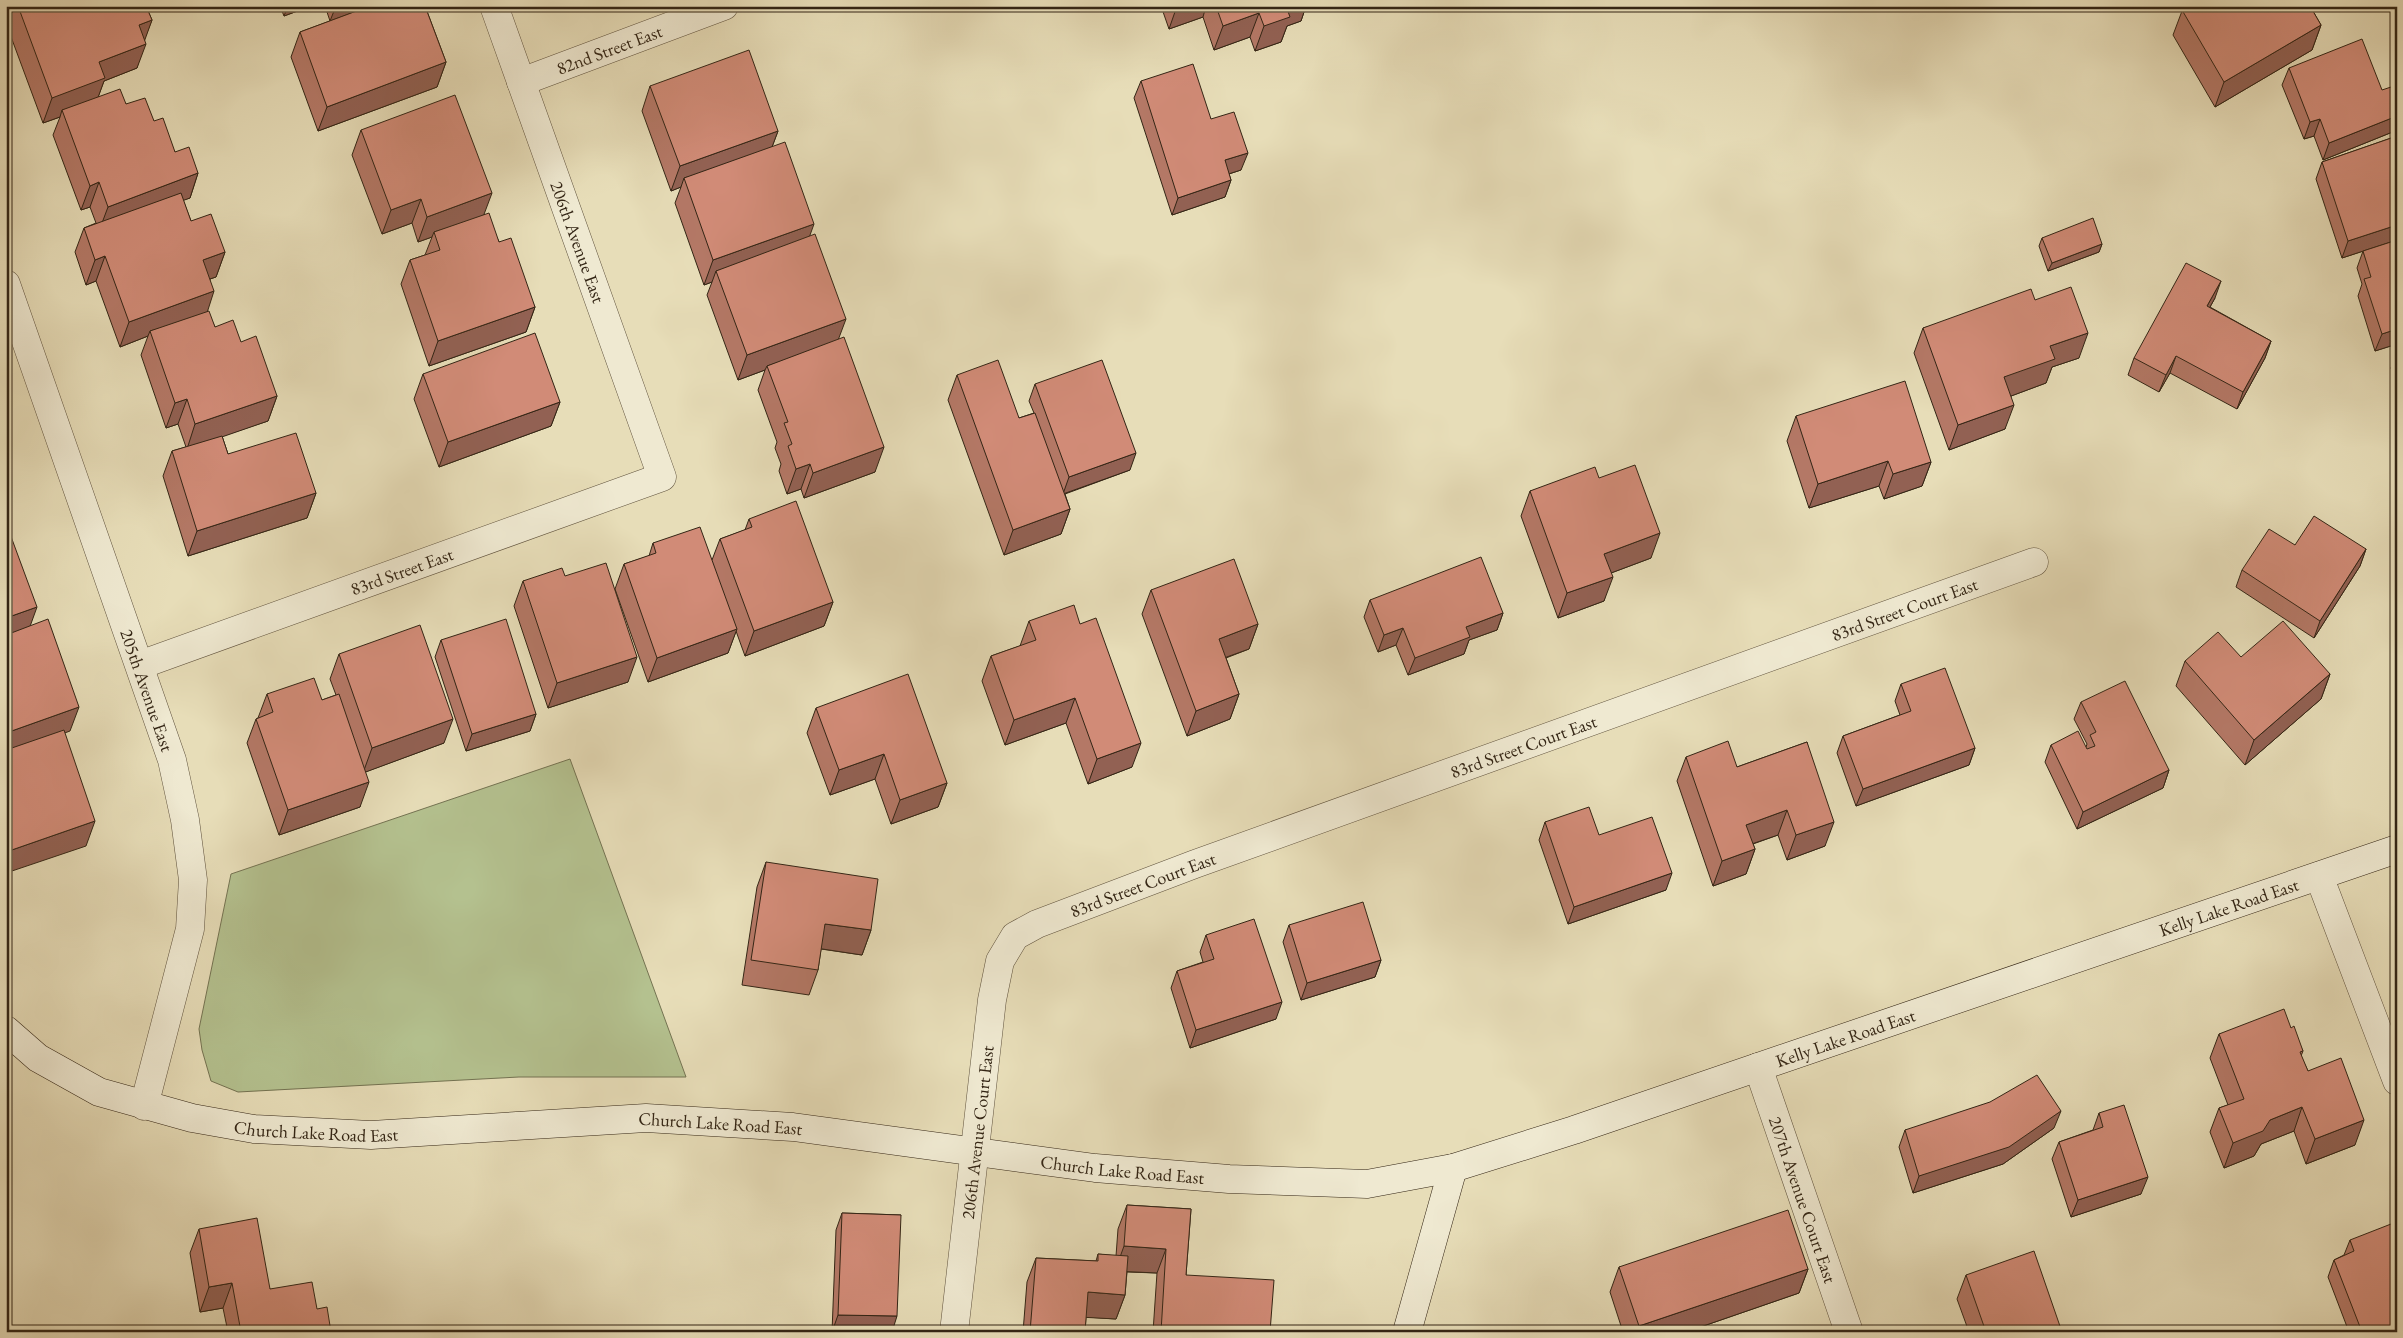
<svg xmlns="http://www.w3.org/2000/svg" width="2403" height="1338" viewBox="0 0 2403 1338" font-family="'EB Garamond',serif">
<rect width="100%" height="100%" fill="#e7ddb8"/>
<filter id="stains"><feTurbulence type="fractalNoise" baseFrequency=".004" numOctaves="4"/><feColorMatrix values="0 0 0 0 .2 0 0 0 0 .09 0 0 0 0 .02 0 0 0 .5 -.17"/></filter>
<radialGradient id="worn" r=".72"><stop offset=".6" stop-color="#630" stop-opacity="0"/><stop offset="1" stop-color="#630" stop-opacity=".3"/></radialGradient>
<path fill="#b4c18f" stroke="#747352" d="M 570,759 L 686,1077 L 519,1077 L 238,1092 L 211,1081 L 202,1050 L 199,1029 L 231,874 Z"/>
<g fill="none" stroke-linecap="round" stroke-linejoin="round">
<g stroke="#60533e" stroke-width="29">
<g id="street">
<path id="s1" d="M 521,82 L 724,6"/>
<path id="s2" d="M 6,284 L 172,760 L 185,820 L 193,880 L 190,929 L 144,1106"/>
<path id="s3" d="M 140,665 L 662,477 L 494,6"/>
<path d="M 2319,876 L 2397,1081"/>
<path id="s4" d="M 1758,1067 L 1849,1332"/>
<path id="s5" d="M 954,1332 L 992,1000 L 1000,961 L 1015,936 L 1037,924 L 1195,864 L 2034,562"/>
</g>
</g>
<g stroke="#332515" stroke-width="29">
<g id="secondary">
<path id="s6" d="M 6,1030 L 38,1058 L 99,1092 L 192,1118 L 254,1129 L 371,1135 L 646,1118 L 793,1127 L 1095,1168 L 1229,1179 L 1367,1184 L 1453,1168 L 1574,1130 L 2397,849"/>
<path d="M 1407,1332 L 1453,1168"/>
</g>
</g>
<use href="#street" stroke="#efe9d1" stroke-width="28"/>
<use href="#secondary" stroke="#efe9d1" stroke-width="28"/>
</g>
<path fill="#b47866" stroke="#332515" d="M 14,6 L 146,6 L 152,20 L 144,40 L 137,68 L 104,81 L 98,97 L 126,104 L 154,121 L 175,152 L 198,173 L 190,198 L 183,200 L 191,221 L 225,252 L 216,277 L 210,279 L 207,311 L 215,327 L 241,342 L 277,396 L 268,421 L 222,436 L 228,454 L 316,493 L 307,518 L 188,556 L 163,476 L 172,451 L 186,447 L 178,424 L 166,428 L 141,355 L 148,336 L 120,347 L 96,281 L 86,285 L 75,252 L 84,228 L 96,223 L 90,207 L 81,210 L 53,135 L 60,117 L 43,123 L 7,26 Z
M 280,6 L 311,6 L 284,16 Z
M 325,6 L 425,6 L 446,62 L 437,87 L 318,131 L 291,57 L 300,32 L 330,21 Z
M 1161,6 L 1306,6 L 1301,21 L 1287,26 L 1281,42 L 1255,51 L 1250,37 L 1214,50 L 1203,17 L 1169,29 Z
M 2179,6 L 2310,6 L 2321,25 L 2312,50 L 2215,107 L 2173,35 L 2182,11 Z
M 2289,68 L 2395,131 L 2323,160 L 2314,136 L 2304,139 L 2282,85 Z
M 1141,81 L 1211,119 L 1241,170 L 1229,174 L 1231,180 L 1225,197 L 1172,215 L 1134,98 Z
M 650,86 L 778,131 L 772,147 L 809,236 L 875,472 L 804,498 L 801,489 L 787,494 L 779,471 L 781,464 L 775,448 L 777,442 L 758,390 L 765,370 L 738,380 L 707,295 L 712,282 L 704,285 L 675,203 L 681,187 L 671,191 L 642,111 Z
M 361,130 L 484,214 L 535,307 L 526,332 L 429,366 L 401,284 L 410,260 L 425,255 L 432,237 L 418,242 L 412,223 L 382,234 L 352,155 Z
M 2397,136 L 2397,240 L 2342,258 L 2316,179 L 2322,162 Z
M 2042,238 L 2102,244 L 2099,252 L 2048,271 L 2039,246 Z
M 2363,251 L 2397,344 L 2375,351 L 2358,296 L 2362,284 L 2357,268 Z
M 2215,298 L 2210,307 L 2271,341 L 2265,358 L 2237,409 L 2170,373 L 2159,392 L 2128,375 L 2134,358 Z
M 2035,300 L 2079,358 L 2052,367 L 2046,383 L 2011,396 L 2005,429 L 1949,450 L 1914,353 L 1923,328 Z
M 2397,352 L 2397,385 L 2391,368 Z
M 423,374 L 560,402 L 551,426 L 439,467 L 414,399 Z
M 957,375 L 1019,418 L 1034,413 L 1029,401 L 1035,384 L 1130,470 L 1065,494 L 1070,509 L 1061,534 L 1004,555 L 948,400 Z
M 1796,416 L 1931,462 L 1922,486 L 1884,499 L 1879,486 L 1809,508 L 1787,441 Z
M 1599,478 L 1651,558 L 1611,573 L 1604,601 L 1558,618 L 1521,516 L 1530,491 Z
M 749,519 L 833,602 L 824,626 L 745,656 L 736,631 L 728,653 L 648,682 L 615,589 L 624,564 L 649,556 L 653,543 L 712,560 L 720,539 L 745,530 Z
M 2295,545 L 2366,549 L 2360,566 L 2314,638 L 2236,587 L 2242,570 Z
M 565,576 L 628,682 L 548,708 L 514,606 L 523,581 Z
M 1151,590 L 1258,624 L 1249,649 L 1226,658 L 1239,694 L 1230,719 L 1187,736 L 1142,614 Z
M 1370,600 L 1503,613 L 1497,630 L 1469,640 L 1464,654 L 1408,675 L 1396,645 L 1378,652 L 1364,617 Z
M 1029,621 L 1132,767 L 1088,784 L 1066,723 L 1005,745 L 982,681 L 991,656 L 1020,646 Z
M 441,640 L 536,714 L 530,731 L 466,751 L 435,657 Z
M 339,654 L 444,743 L 365,772 L 360,807 L 279,835 L 247,743 L 256,719 L 258,718 L 267,694 L 322,700 L 336,695 L 330,679 Z
M 2241,657 L 2330,674 L 2321,699 L 2245,765 L 2176,686 L 2185,661 Z
M 1901,684 L 1975,748 L 1969,765 L 1856,806 L 1837,753 L 1843,736 L 1900,715 L 1895,701 Z
M 2081,702 L 2169,770 L 2163,788 L 2077,829 L 2045,762 L 2051,745 L 2086,747 L 2087,744 L 2074,719 Z
M 816,708 L 947,783 L 938,807 L 891,824 L 875,779 L 830,795 L 807,733 Z
M 1807,742 L 1825,846 L 1787,860 L 1778,835 L 1753,844 L 1755,849 L 1746,874 L 1713,886 L 1677,781 L 1686,757 L 1737,767 Z
M 1545,822 L 1599,835 L 1666,890 L 1568,924 L 1539,840 Z
M 766,862 L 871,930 L 862,955 L 821,949 L 818,970 L 809,995 L 742,985 L 757,887 Z
M 1289,925 L 1381,960 L 1375,977 L 1301,1000 L 1283,942 Z
M 1206,935 L 1276,1019 L 1190,1048 L 1171,988 L 1177,971 L 1203,962 L 1200,952 Z
M 2291,1028 L 2303,1051 L 2301,1056 L 2308,1071 L 2355,1145 L 2306,1164 L 2294,1131 L 2261,1144 L 2254,1156 L 2224,1168 L 2210,1132 L 2219,1108 L 2228,1105 L 2210,1058 L 2219,1034 Z
M 2099,1113 L 2141,1194 L 2071,1217 L 2052,1159 L 2059,1142 L 2093,1130 Z
M 2054,1128 L 2003,1164 L 1913,1193 L 1899,1147 L 1905,1130 Z
M 1127,1205 L 1191,1209 L 1186,1275 L 1270,1332 L 1153,1332 L 1157,1273 L 1127,1272 L 1125,1295 L 1116,1319 L 1086,1317 L 1085,1332 L 1023,1332 L 1027,1282 L 1036,1258 L 1096,1261 L 1098,1254 L 1116,1256 L 1118,1229 Z
M 842,1213 L 901,1215 L 832,1332 L 836,1230 Z
M 199,1229 L 270,1289 L 331,1332 L 228,1332 L 223,1308 L 200,1312 L 190,1253 Z
M 2350,1240 L 2397,1332 L 2349,1332 L 2328,1277 L 2334,1260 L 2344,1255 Z
M 1619,1267 L 1808,1269 L 1799,1293 L 1686,1332 L 1623,1332 L 1610,1292 Z
M 1966,1275 L 2062,1332 L 1969,1332 L 1957,1299 Z"/>
<path fill="#926153" stroke="#332515" d="M 288,6 L 311,6 L 284,16 Z
M 336,6 L 371,6 L 330,21 Z
M 1177,6 L 1206,6 L 1203,17 L 1169,29 Z
M 1285,6 L 1306,6 L 1301,21 L 1287,26 L 1281,42 L 1255,51 L 1264,26 Z
M 1259,13 L 1250,37 L 1214,50 L 1223,26 Z
M 152,20 L 143,45 L 139,25 Z
M 2321,25 L 2312,50 L 2215,107 L 2224,82 Z
M 146,44 L 137,68 L 104,81 L 96,103 L 62,110 L 60,117 L 43,123 L 52,98 L 99,62 Z
M 446,62 L 437,87 L 318,131 L 327,107 Z
M 2397,116 L 2397,127 L 2395,131 L 2323,160 L 2329,143 Z
M 2320,119 L 2314,136 L 2304,139 L 2310,122 Z
M 778,131 L 769,155 L 684,178 L 681,187 L 671,191 L 680,166 Z
M 1248,153 L 1241,170 L 1219,177 L 1225,160 Z
M 198,173 L 190,198 L 99,231 L 108,207 Z
M 1231,180 L 1225,197 L 1172,215 L 1178,198 Z
M 99,182 L 90,207 L 81,210 L 90,186 Z
M 492,193 L 483,217 L 434,232 L 432,237 L 418,242 L 427,217 Z
M 421,199 L 412,223 L 382,234 L 391,210 Z
M 814,224 L 805,249 L 716,271 L 712,282 L 704,285 L 713,260 Z
M 2397,225 L 2397,240 L 2342,258 L 2348,241 Z
M 2102,244 L 2099,252 L 2048,271 L 2052,263 Z
M 225,252 L 216,277 L 194,284 L 203,260 Z
M 105,256 L 96,281 L 86,285 L 95,260 Z
M 2221,281 L 2215,298 L 2201,323 L 2207,306 Z
M 214,291 L 206,316 L 150,331 L 148,336 L 120,347 L 129,322 Z
M 535,307 L 526,332 L 429,366 L 438,341 Z
M 846,319 L 837,343 L 767,366 L 765,370 L 738,380 L 747,355 Z
M 2397,329 L 2397,344 L 2375,351 L 2382,334 Z
M 2088,333 L 2079,358 L 2052,367 L 2046,383 L 1995,402 L 2004,377 L 2050,346 Z
M 2271,341 L 2265,358 L 2237,409 L 2243,392 Z
M 2176,356 L 2170,373 L 2159,392 L 2166,375 Z
M 277,396 L 268,421 L 187,449 L 195,424 Z
M 187,399 L 178,424 L 166,428 L 175,403 Z
M 560,402 L 551,426 L 439,467 L 448,442 Z
M 2014,405 L 2005,429 L 1949,450 L 1958,425 Z
M 884,447 L 875,472 L 804,498 L 813,473 Z
M 1136,453 L 1130,470 L 1063,494 L 1069,477 Z
M 1888,461 L 1879,486 L 1809,508 L 1818,484 Z
M 1931,462 L 1922,486 L 1884,499 L 1893,474 Z
M 810,464 L 801,489 L 787,494 L 796,469 Z
M 316,493 L 307,518 L 188,556 L 197,531 Z
M 1070,509 L 1061,534 L 1004,555 L 1013,530 Z
M 1660,533 L 1651,558 L 1595,579 L 1604,554 Z
M 2366,549 L 2360,566 L 2314,638 L 2320,621 Z
M 1613,577 L 1604,601 L 1558,618 L 1567,593 Z
M 833,602 L 824,626 L 745,656 L 754,631 Z
M 37,607 L 28,632 L 6,640 L 6,618 Z
M 1503,613 L 1497,630 L 1469,640 L 1464,654 L 1408,675 L 1415,658 L 1466,627 Z
M 1258,624 L 1249,649 L 1210,663 L 1219,639 Z
M 1403,628 L 1396,645 L 1378,652 L 1384,635 Z
M 737,629 L 728,653 L 648,682 L 657,658 Z
M 637,657 L 628,682 L 548,708 L 557,683 Z
M 2330,674 L 2321,699 L 2245,765 L 2254,740 Z
M 1239,694 L 1230,719 L 1187,736 L 1196,711 Z
M 1075,698 L 1066,723 L 1005,745 L 1014,720 Z
M 79,707 L 70,731 L 6,755 L 6,733 Z
M 536,714 L 530,731 L 466,751 L 472,734 Z
M 453,719 L 444,743 L 363,773 L 372,748 Z
M 1141,743 L 1132,767 L 1088,784 L 1097,759 Z
M 1975,748 L 1969,765 L 1856,806 L 1863,789 Z
M 884,754 L 875,779 L 830,795 L 839,770 Z
M 2169,770 L 2163,788 L 2077,829 L 2083,812 Z
M 369,782 L 360,807 L 279,835 L 288,810 Z
M 947,783 L 938,807 L 891,824 L 900,800 Z
M 1787,810 L 1778,835 L 1737,849 L 1746,825 Z
M 95,821 L 86,846 L 6,873 L 6,852 Z
M 1834,822 L 1825,846 L 1787,860 L 1796,835 Z
M 1755,849 L 1746,874 L 1713,886 L 1722,861 Z
M 1672,873 L 1666,890 L 1568,924 L 1574,907 Z
M 825,924 L 871,930 L 862,955 L 816,948 Z
M 1381,960 L 1375,977 L 1301,1000 L 1307,983 Z
M 1282,1002 L 1276,1019 L 1190,1048 L 1196,1030 Z
M 2302,1107 L 2294,1131 L 2261,1144 L 2254,1156 L 2224,1168 L 2233,1143 L 2270,1120 Z
M 2061,1111 L 2054,1128 L 2003,1164 L 1913,1193 L 1919,1176 Z
M 2364,1120 L 2355,1145 L 2306,1164 L 2315,1139 Z
M 2148,1177 L 2141,1194 L 2071,1217 L 2078,1200 Z
M 1124,1246 L 1166,1249 L 1157,1273 L 1115,1271 Z
M 1808,1269 L 1799,1293 L 1686,1332 L 1637,1332 L 1639,1326 Z
M 232,1283 L 223,1308 L 200,1312 L 209,1287 Z
M 1088,1292 L 1125,1295 L 1116,1319 L 1079,1317 Z
M 838,1315 L 897,1316 L 892,1332 L 832,1332 Z"/>
<path fill="#d18b77" stroke="#332515" d="M 18,6 L 146,6 L 152,20 L 139,25 L 146,44 L 99,62 L 105,78 L 52,98 Z
M 370,6 L 425,6 L 446,62 L 327,107 L 300,32 Z
M 1216,6 L 1286,6 L 1290,17 L 1264,26 L 1259,13 L 1223,26 Z
M 2189,6 L 2310,6 L 2321,25 L 2224,82 L 2182,10 Z
M 2362,39 L 2382,90 L 2391,87 L 2397,102 L 2397,116 L 2329,143 L 2320,119 L 2310,122 L 2289,68 Z
M 749,50 L 778,131 L 680,166 L 650,86 Z
M 1193,64 L 1211,119 L 1234,112 L 1248,153 L 1225,160 L 1231,180 L 1178,198 L 1141,81 Z
M 120,89 L 126,104 L 145,98 L 154,121 L 163,118 L 175,152 L 189,147 L 198,173 L 108,207 L 99,182 L 90,186 L 62,110 Z
M 455,95 L 492,193 L 427,217 L 421,199 L 391,210 L 361,130 Z
M 2397,136 L 2397,225 L 2348,241 L 2322,162 Z
M 785,142 L 814,224 L 713,260 L 684,178 Z
M 181,193 L 191,221 L 211,214 L 225,252 L 203,260 L 214,291 L 129,322 L 105,256 L 95,260 L 84,228 Z
M 489,213 L 499,242 L 511,238 L 535,307 L 438,341 L 410,260 L 440,250 L 434,232 Z
M 2093,218 L 2102,244 L 2052,263 L 2042,238 Z
M 815,234 L 846,319 L 747,355 L 716,271 Z
M 2397,240 L 2397,329 L 2382,334 L 2364,279 L 2371,277 L 2363,251 Z
M 2186,263 L 2221,281 L 2207,306 L 2271,341 L 2243,392 L 2176,356 L 2166,375 L 2134,358 Z
M 2071,287 L 2088,333 L 2050,346 L 2055,359 L 2004,377 L 2014,405 L 1958,425 L 1923,328 L 2031,289 L 2035,300 Z
M 209,311 L 215,327 L 233,320 L 241,342 L 256,336 L 277,396 L 195,424 L 187,399 L 175,403 L 150,331 Z
M 535,333 L 560,402 L 448,442 L 423,374 Z
M 844,337 L 884,447 L 813,473 L 810,464 L 796,469 L 788,446 L 792,444 L 784,423 L 788,422 L 767,366 Z
M 998,360 L 1019,418 L 1035,413 L 1070,509 L 1013,530 L 957,375 Z
M 1102,360 L 1136,453 L 1069,477 L 1035,384 Z
M 1905,381 L 1931,462 L 1893,474 L 1888,461 L 1818,484 L 1796,416 Z
M 296,433 L 316,493 L 197,531 L 172,451 L 222,436 L 228,454 Z
M 1635,465 L 1660,533 L 1604,554 L 1613,577 L 1567,593 L 1530,491 L 1595,467 L 1599,478 Z
M 796,501 L 833,602 L 754,631 L 720,539 L 752,527 L 749,519 Z
M 2314,516 L 2366,549 L 2320,621 L 2242,570 L 2269,529 L 2295,545 Z
M 6,523 L 37,607 L 6,618 Z
M 700,527 L 737,629 L 657,658 L 624,564 L 656,553 L 653,543 Z
M 1481,557 L 1503,613 L 1466,627 L 1470,637 L 1415,658 L 1403,628 L 1384,635 L 1370,600 Z
M 1234,559 L 1258,624 L 1219,639 L 1239,694 L 1196,711 L 1151,590 Z
M 606,563 L 637,657 L 557,683 L 523,581 L 562,568 L 565,576 Z
M 1074,605 L 1080,624 L 1096,618 L 1141,743 L 1097,759 L 1075,698 L 1014,720 L 991,656 L 1036,640 L 1029,621 Z
M 48,619 L 79,707 L 6,733 L 6,635 Z
M 506,619 L 536,714 L 472,734 L 441,640 Z
M 2283,621 L 2330,674 L 2254,740 L 2185,661 L 2218,632 L 2241,657 Z
M 420,625 L 453,719 L 372,748 L 339,654 Z
M 1945,668 L 1975,748 L 1863,789 L 1843,736 L 1911,711 L 1901,684 Z
M 908,674 L 947,783 L 900,800 L 884,754 L 839,770 L 816,708 Z
M 314,678 L 322,700 L 339,694 L 369,782 L 288,810 L 256,719 L 273,712 L 267,694 Z
M 2125,681 L 2169,770 L 2083,812 L 2051,745 L 2078,731 L 2087,749 L 2095,746 L 2090,735 L 2096,732 L 2081,702 Z
M 64,730 L 95,821 L 6,852 L 6,750 Z
M 1728,741 L 1737,767 L 1807,742 L 1834,822 L 1796,835 L 1787,810 L 1746,825 L 1755,849 L 1722,861 L 1686,757 Z
M 1589,807 L 1599,835 L 1652,817 L 1672,873 L 1574,907 L 1545,822 Z
M 766,862 L 878,879 L 871,930 L 825,924 L 818,970 L 751,960 Z
M 1363,902 L 1381,960 L 1307,983 L 1289,925 Z
M 1254,919 L 1282,1002 L 1196,1030 L 1177,971 L 1214,959 L 1206,935 Z
M 2284,1009 L 2291,1028 L 2294,1026 L 2303,1051 L 2300,1052 L 2308,1071 L 2341,1058 L 2364,1120 L 2315,1139 L 2302,1107 L 2270,1120 L 2263,1131 L 2233,1143 L 2219,1108 L 2244,1099 L 2219,1034 Z
M 2037,1075 L 2061,1111 L 2009,1147 L 1919,1176 L 1905,1130 L 1990,1102 Z
M 2124,1105 L 2148,1177 L 2078,1200 L 2059,1142 L 2103,1127 L 2099,1113 Z
M 1127,1205 L 1191,1209 L 1186,1275 L 1274,1280 L 1270,1332 L 1161,1332 L 1166,1249 L 1124,1246 Z
M 1788,1210 L 1808,1269 L 1639,1326 L 1619,1267 Z
M 842,1213 L 901,1215 L 897,1316 L 838,1315 Z
M 257,1218 L 270,1289 L 312,1282 L 317,1309 L 327,1307 L 331,1332 L 241,1332 L 232,1283 L 209,1287 L 199,1229 Z
M 2391,1224 L 2397,1238 L 2397,1332 L 2362,1332 L 2334,1260 L 2354,1251 L 2350,1240 Z
M 2034,1251 L 2062,1332 L 1986,1332 L 1966,1275 Z
M 1098,1254 L 1128,1256 L 1125,1295 L 1088,1292 L 1085,1332 L 1030,1332 L 1036,1258 L 1098,1261 Z"/>
<g text-anchor="middle" dominant-baseline="central" stroke-width="4" stroke-linejoin="round" paint-order="stroke">
<g font-size="18" fill="#332515" stroke="#efe9d1">
<text stroke="none"><textPath href="#s1" startOffset="94">82nd Street East</textPath></text>
<text transform="translate(578 242) rotate(70)">206th Avenue East</text>
<text stroke="none"><textPath href="#s3" startOffset="278">83rd Street East</textPath></text>
<text stroke="none"><textPath href="#s5" startOffset="1351">83rd Street Court East</textPath></text>
<text stroke="none"><textPath href="#s2" startOffset="430">205th Avenue East</textPath></text>
<text stroke="none"><textPath href="#s5" startOffset="946">83rd Street Court East</textPath></text>
<text stroke="none"><textPath href="#s5" startOffset="541">83rd Street Court East</textPath></text>
<text stroke="none"><textPath href="#s6" startOffset="2295">Kelly Lake Road East</textPath></text>
<text stroke="none"><textPath href="#s6" startOffset="1890">Kelly Lake Road East</textPath></text>
<text stroke="none"><textPath href="#s6" startOffset="739">Church Lake Road East</textPath></text>
<text stroke="none"><textPath href="#s6" startOffset="334">Church Lake Road East</textPath></text>
<text stroke="none"><textPath href="#s5" startOffset="201">206th Avenue Court East</textPath></text>
<text stroke="none"><textPath href="#s6" startOffset="1144">Church Lake Road East</textPath></text>
<text stroke="none"><textPath href="#s4" startOffset="140">207th Avenue Court East</textPath></text>
</g>
</g>
<rect width="2403" height="1338" fill="none" stroke="#e7ddb8" stroke-width="25"/>
<rect x="8" y="8" width="2388" height="1323" fill="none" stroke="#332515" stroke-width="2.5"/>
<rect x="12" y="12" width="2378" height="1313" fill="none" stroke="#332515"/>
<rect width="100%" height="100%" filter="url(#stains)"/>
<rect width="100%" height="100%" fill="url(#worn)"/>
</svg>
